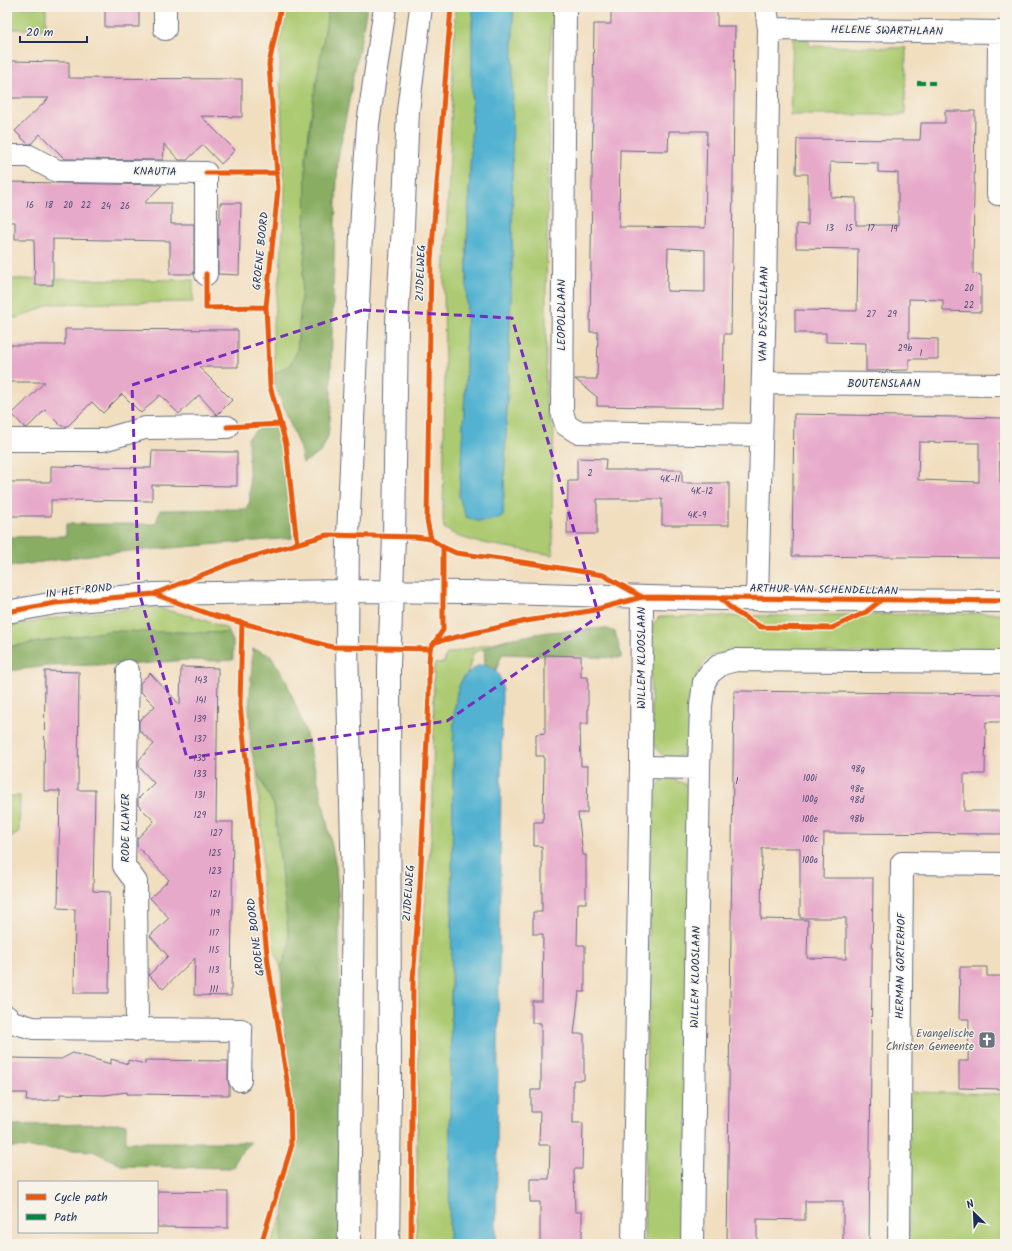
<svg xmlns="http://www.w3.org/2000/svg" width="1012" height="1251" viewBox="0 0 1012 1251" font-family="Kalam,sans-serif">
<rect width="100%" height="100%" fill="#f7f3e8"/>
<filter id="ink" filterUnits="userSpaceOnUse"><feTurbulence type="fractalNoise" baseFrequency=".025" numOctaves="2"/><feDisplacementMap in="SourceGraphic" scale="8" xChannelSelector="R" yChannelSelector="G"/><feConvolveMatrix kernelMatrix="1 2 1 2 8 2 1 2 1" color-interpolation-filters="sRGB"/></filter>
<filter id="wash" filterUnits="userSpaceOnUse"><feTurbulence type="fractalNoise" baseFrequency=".012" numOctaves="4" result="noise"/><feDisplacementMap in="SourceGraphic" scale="16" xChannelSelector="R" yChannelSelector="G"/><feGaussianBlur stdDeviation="0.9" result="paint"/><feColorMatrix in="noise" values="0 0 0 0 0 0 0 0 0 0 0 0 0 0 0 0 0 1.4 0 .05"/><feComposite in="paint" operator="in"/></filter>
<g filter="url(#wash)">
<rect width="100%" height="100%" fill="#f1debf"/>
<path fill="#acca71" stroke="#647c68" d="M 7,7 L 46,7 L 46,26 L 42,29 L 7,29 Z
M 288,7 L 329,7 L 313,101 L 306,157 L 305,249 L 297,352 L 290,365 L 274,374 L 273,324 L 280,273 L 285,208 L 279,44 Z
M 455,7 L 473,7 L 472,27 L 472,119 L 467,244 L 466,374 L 459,497 L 503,516 L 512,266 L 513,7 L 557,7 L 551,28 L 546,293 L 546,401 L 552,427 L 554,430 L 552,471 L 553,555 L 477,542 L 457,536 L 444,528 L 443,520 L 445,370 L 444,282 L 450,153 Z
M 793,38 L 809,39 L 809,46 L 906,48 L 905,115 L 790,115 Z
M 7,279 L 193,280 L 193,302 L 51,304 L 19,318 L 7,318 Z
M 154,607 L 198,618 L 228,629 L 229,633 L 110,631 L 7,647 L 7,627 C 56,617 104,610 154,607 Z
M 1005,613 L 1005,655 L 728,651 L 707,658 L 697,675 L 694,746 C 684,758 680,757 665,758 C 659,752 656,749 653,741 L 649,646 L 651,627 L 659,617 Z
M 508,639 L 473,653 L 468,672 L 461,681 L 457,691 L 455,708 L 453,771 L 449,1244 L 416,1244 L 419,971 L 431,840 L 433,796 L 434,664 L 444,663 L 445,657 L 447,654 Z
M 257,772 L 274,806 L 290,947 L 281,968 L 270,937 L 262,885 L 262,839 Z
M 670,778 L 685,784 L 692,794 L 686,1244 L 644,1244 L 648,947 L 652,795 L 661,781 Z
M 7,796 L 20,796 L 19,833 L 7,839 Z
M 910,1092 L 1005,1094 L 1005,1244 L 908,1244 Z
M 283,1215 L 282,1244 L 271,1244 Z"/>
<path fill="#89ae63" stroke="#526e60" d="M 329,7 L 367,7 L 338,158 L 335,222 L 331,374 L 331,411 L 328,436 L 321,452 L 303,463 L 300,449 L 274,382 L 274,374 L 290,365 L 297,352 L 305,249 L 306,157 L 313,101 Z
M 275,427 C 287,463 289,501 292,538 L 97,554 L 7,567 L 7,537 L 66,536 L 66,524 L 156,524 L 160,510 L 246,509 L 250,501 L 248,438 L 257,429 Z
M 605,628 L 615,632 L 621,653 L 621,658 L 502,654 L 496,670 L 485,665 L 484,649 L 508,639 L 548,632 Z
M 110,631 L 229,633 L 233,641 L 233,660 L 217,661 L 185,660 L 140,664 L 49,666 L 7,671 L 7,647 Z
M 253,649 L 270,655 L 285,678 L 305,730 L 320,789 L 336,866 L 339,905 L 341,1139 L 340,1244 L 282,1244 L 283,1215 L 285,1185 L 295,1151 L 284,1028 L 281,968 L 290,947 L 274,806 L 257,772 L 251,749 L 249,707 Z
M 126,1124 L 126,1142 L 251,1142 L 237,1157 L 233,1168 L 123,1166 L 93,1151 L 7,1147 L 7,1125 Z"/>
<path fill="#52b2d1" stroke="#367098" d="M 473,7 L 513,7 L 512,266 L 503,516 C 489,522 480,524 466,517 L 459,497 L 466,374 L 467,244 L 472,119 L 472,27 Z
M 479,665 C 493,665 498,671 502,684 L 496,1244 L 449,1244 L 453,771 C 454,748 451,702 461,682 C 465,674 472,670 479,665 Z"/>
<g id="blocks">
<path fill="#e7a9ca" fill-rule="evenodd" d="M 105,7 L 139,7 L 139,27 L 105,27 Z
M 611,7 L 717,7 L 717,26 L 735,26 L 731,334 L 724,334 L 723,408 L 597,406 L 597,397 L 575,379 L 597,379 L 598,332 L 590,332 L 594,24 L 611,24 ZM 669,131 L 707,131 L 705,228 L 619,227 L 620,150 L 668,151 ZM 668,248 L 705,250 L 705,292 L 667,291 Z
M 7,61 L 69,62 L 69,78 L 242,79 L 242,117 L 201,116 L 235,150 L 221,164 L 203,145 L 187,160 L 179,160 L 164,144 L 163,160 L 65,159 L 40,134 L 31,144 L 28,144 L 15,131 L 49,98 L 7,98 Z
M 945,111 L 975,111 L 973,274 L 981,275 L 981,312 L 943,311 L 943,300 L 909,299 L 909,338 L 938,339 L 938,359 L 909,359 L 909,370 L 866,371 L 866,343 L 826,342 L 826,333 L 795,333 L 795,310 L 857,311 L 858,249 L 796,248 L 796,224 L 808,225 L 808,174 L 796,174 L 797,139 L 920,140 L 921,123 L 945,123 ZM 830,162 L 878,163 L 878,172 L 898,173 L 898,225 L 856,225 L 856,198 L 831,197 Z
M 7,182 L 162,185 L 144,203 L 171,203 L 171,224 L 194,224 L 194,274 L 170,274 L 170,241 L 53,239 L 53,285 L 35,285 L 34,239 L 15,239 L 15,222 L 7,222 Z
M 220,203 L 241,203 L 239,275 L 218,274 L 218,224 L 220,224 Z
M 65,329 L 238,330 L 238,367 L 199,367 L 232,400 L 217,415 L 199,395 L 179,414 L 160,395 L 141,413 L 122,394 L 103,413 L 92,402 L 68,426 L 61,426 L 45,410 L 27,428 L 25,428 L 12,414 L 45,382 L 7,382 L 7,345 L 65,345 Z
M 794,414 L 1005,418 L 1005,443 L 999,443 L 1000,482 L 1005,482 L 1005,558 L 792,556 ZM 919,442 L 979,443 L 979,482 L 918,480 Z
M 152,451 L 237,452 L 237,486 L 152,485 L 152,501 L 51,500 L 51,516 L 7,516 L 7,482 L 51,482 L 51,466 L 151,468 Z
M 577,458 L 606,459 L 605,470 L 682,470 L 682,483 L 729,483 L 729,525 L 662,525 L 662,499 L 597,499 L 597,534 L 567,534 L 568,481 L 577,481 Z
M 545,655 L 581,656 L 581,677 L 588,677 L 588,724 L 580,724 L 581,766 L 588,766 L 587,813 L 578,813 L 583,855 L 586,855 L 586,903 L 578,903 L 577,945 L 585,945 L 585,992 L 579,992 L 574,1034 L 584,1034 L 584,1080 L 573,1080 L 573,1123 L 583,1123 L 582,1169 L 574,1169 L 575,1212 L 582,1212 L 582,1244 L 540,1244 L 540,1202 L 530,1202 L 530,1179 L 549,1179 L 550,1145 L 539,1145 L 540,1112 L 531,1112 L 531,1090 L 541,1090 L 541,1023 L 532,1023 L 532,1001 L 542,1001 L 543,934 L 533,934 L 533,912 L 542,912 L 542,846 L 534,846 L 534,822 L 543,822 L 544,756 L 536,756 L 536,734 L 545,733 Z
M 181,667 L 218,668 L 216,822 L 233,822 L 231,996 L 194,995 L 195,958 L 163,989 L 149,975 L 168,956 L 150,936 L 169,918 L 150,898 L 169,880 L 137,846 L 137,839 L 154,821 L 138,805 L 138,799 L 154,783 L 139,767 L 139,760 L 154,744 L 139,730 L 139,721 L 155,706 L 140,691 L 140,683 L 150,673 L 180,705 Z
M 45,671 L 79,672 L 78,790 L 95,790 L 93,891 L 110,892 L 109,993 L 74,993 L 75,909 L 58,908 L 60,791 L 44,791 Z
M 734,691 L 1005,694 L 1005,722 L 986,722 L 985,774 L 964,774 L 964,811 L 1005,811 L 1005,834 L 824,833 L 823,878 L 873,878 L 869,1244 L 843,1244 L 843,1201 L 805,1201 L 805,1220 L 757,1219 L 757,1244 L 727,1244 ZM 762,848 L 800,848 L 800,918 L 846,918 L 846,959 L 807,958 L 808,920 L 761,919 Z
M 960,967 L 987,967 L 987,976 L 1005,976 L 1005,1089 L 959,1088 L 959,1061 L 968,1061 L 969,1019 L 959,1019 Z
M 73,1053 L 111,1064 L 111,1059 L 128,1064 L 128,1060 L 145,1064 L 145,1060 L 228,1061 L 228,1080 L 229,1087 L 229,1095 L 127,1094 L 127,1092 L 105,1095 L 60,1094 L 60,1099 L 40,1101 L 26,1101 L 27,1093 L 9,1093 L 10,1058 L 61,1059 Z
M 157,1191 L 228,1192 L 228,1228 L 157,1227 Z"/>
</g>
</g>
<g filter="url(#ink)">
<use href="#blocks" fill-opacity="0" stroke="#666c80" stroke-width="1"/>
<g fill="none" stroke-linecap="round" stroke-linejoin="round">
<g stroke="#666c80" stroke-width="24">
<path id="street" d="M 165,7 L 165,29
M 565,7 L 562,412 L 566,425 L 577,432 L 761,435
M 769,29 L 1005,32
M 999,32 L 998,194 L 1005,194
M 7,156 L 29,156 L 57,171 L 206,173 L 206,274
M 763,383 L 1005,385
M 7,440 L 103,440 L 145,428 L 227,427
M 757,598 L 765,296 L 769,29 L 766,7
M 128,671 L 124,866 L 136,882 L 137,1030
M 641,767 L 699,768 L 692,1244
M 699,768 L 701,706 L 704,682 L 710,673 L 721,664 L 736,660 L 1005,662
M 7,1017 L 12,1022 L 33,1028 L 241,1030 L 240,1080
M 633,1244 L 641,767 L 642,597
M 899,1244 L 902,863 L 1005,864"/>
</g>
<g stroke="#666c80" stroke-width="24">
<path id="secondary" d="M 7,612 L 55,603 L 154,594 L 347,591 L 467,592 L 721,599 L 1005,601
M 349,1244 L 353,882 L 347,647 L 348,536 L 362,212 L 368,124 L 385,7
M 388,1244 L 390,1098 L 389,666 L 394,537 L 397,322 L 403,226 L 408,111 L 421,7"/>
</g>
<use href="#street" stroke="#fff" stroke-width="22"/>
<use href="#secondary" stroke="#fff" stroke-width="22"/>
<path stroke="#00873e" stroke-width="4" stroke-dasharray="8 4" stroke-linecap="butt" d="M 917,83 L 935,83"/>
<g stroke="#f7f3e8" stroke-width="8">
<path id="cycleway" d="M 281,7 L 269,64 L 278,189 L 266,307 L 270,386 L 286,444 L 297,544
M 206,173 L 276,173
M 206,274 L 206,308 L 266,307
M 227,427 L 281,424
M 431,539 L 427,520 L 431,260 L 451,7
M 154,594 L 209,614 L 332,647 L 430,649
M 721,599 L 734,611 L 761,627 L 832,628 L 866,612 L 880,601
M 7,612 L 55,603 L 154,594 L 234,562 L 327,535 L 416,537 L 431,539 L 443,547 L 456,553 L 529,563 L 603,575 L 642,597
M 242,622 L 240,705 L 268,963 L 290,1099 L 291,1148 L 261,1244
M 435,642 L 526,621 L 590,611 L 642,597 L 1005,601
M 411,1244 L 413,979 L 420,887 L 429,695 L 429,663 L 430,649 L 443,630 L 443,547"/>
</g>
<use href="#cycleway" stroke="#e8590c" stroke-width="5"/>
</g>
</g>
<path fill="none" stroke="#7b2cbf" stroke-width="3" stroke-dasharray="8 5" stroke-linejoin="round" d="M 363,310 L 512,318 L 599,616 L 447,721 L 187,758 L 139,592 L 132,385 Z"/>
<defs>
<g id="church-square" transform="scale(0.9)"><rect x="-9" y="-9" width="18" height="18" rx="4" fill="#6b7280" stroke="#f7f3e8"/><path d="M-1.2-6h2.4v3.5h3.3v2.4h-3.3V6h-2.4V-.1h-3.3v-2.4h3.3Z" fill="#fff"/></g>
</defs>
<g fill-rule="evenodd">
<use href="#church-square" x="987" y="1040"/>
</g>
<g text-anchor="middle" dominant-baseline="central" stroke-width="3" stroke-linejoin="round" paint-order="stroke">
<g font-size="9" fill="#4e4e79">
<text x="30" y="205">16</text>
<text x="49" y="205">18</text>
<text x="68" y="205">20</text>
<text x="86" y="205">22</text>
<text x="106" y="206">24</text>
<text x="125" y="206">26</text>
<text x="830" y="228">13</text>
<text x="849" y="228">15</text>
<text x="871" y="228">17</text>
<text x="894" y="229">19</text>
<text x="969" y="288">20</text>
<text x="969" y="305">22</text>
<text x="871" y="314">27</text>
<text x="892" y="314">29</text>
<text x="905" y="348">29b</text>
<text x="921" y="353">1</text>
<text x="590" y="473">2</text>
<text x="670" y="479">4K-11</text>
<text x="702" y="491">4K-12</text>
<text x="697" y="515">4K-9</text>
<text x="201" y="680">143</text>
<text x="201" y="700">141</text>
<text x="200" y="719">139</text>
<text x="200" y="739">137</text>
<text x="200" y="758">135</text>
<text x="858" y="769">98g</text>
<text x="200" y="774">133</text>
<text x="810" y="778">100i</text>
<text x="737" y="781">1</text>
<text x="857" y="789">98e</text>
<text x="200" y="795">131</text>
<text x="810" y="799">100g</text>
<text x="857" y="800">98d</text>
<text x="200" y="815">129</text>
<text x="810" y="819">100e</text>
<text x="857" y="819">98b</text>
<text x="216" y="833">127</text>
<text x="810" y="839">100c</text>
<text x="215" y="853">125</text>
<text x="810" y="860">100a</text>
<text x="215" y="871">123</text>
<text x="215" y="894">121</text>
<text x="215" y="913">119</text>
<text x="214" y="933">117</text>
<text x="214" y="950">115</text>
<text x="214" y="970">113</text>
<text x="214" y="989">111</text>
</g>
<g font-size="11" fill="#1b2f5e" stroke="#f7f3e8">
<text transform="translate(887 31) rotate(1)">HELENE SWARTHLAAN</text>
<text transform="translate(155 172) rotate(1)">KNAUTIA</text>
<text transform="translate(261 251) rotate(-84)">GROENE BOORD</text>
<text transform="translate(421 273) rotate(-88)">ZIJDELWEG</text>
<text transform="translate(764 314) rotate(-89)">VAN DEYSSELLAAN</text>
<text transform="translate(562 315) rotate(-90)">LEOPOLDLAAN</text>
<text x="884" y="384">BOUTENSLAAN</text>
<text transform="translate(824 590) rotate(1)">ARTHUR VAN SCHENDELLAAN</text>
<text transform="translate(79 591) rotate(-6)">IN HET ROND</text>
<text transform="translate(642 658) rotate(-90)">WILLEM KLOOSLAAN</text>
<text transform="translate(126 828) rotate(-90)">RODE KLAVER</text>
<text transform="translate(409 893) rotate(-86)">ZIJDELWEG</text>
<text transform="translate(256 937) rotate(-97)">GROENE BOORD</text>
<text transform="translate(901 966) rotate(-89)">HERMAN GORTERHOF</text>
<text transform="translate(696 977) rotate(-89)">WILLEM KLOOSLAAN</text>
</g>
<g font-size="11" fill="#5b616d" stroke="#f7f3e8" text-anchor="end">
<text x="974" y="1034">Evangelische<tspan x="974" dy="13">Christen Gemeente</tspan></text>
</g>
</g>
<rect width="1012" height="1251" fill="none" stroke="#f7f3e8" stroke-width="24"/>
<rect x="18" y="1181" width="140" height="52" fill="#f7f3e8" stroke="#9fa5b1"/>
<rect x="26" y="1194" width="20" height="6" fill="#e8590c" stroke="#9fa5b1"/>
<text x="54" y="1201" font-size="12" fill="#1b2f5e">Cycle path</text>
<rect x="26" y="1214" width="20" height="6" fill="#00873e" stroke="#9fa5b1"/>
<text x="54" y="1221" font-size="12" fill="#1b2f5e">Path</text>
<g transform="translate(974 1213) rotate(336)" stroke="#f7f3e8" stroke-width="3" paint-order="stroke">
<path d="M0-3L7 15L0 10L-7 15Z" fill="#1b2f5e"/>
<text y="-6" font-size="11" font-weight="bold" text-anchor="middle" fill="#1b2f5e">N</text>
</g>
<path d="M20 36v6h67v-6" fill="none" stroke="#1b2f5e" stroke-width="2"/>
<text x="26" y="36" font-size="12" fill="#1b2f5e" stroke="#f7f3e8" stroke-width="3" paint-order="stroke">20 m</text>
</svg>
